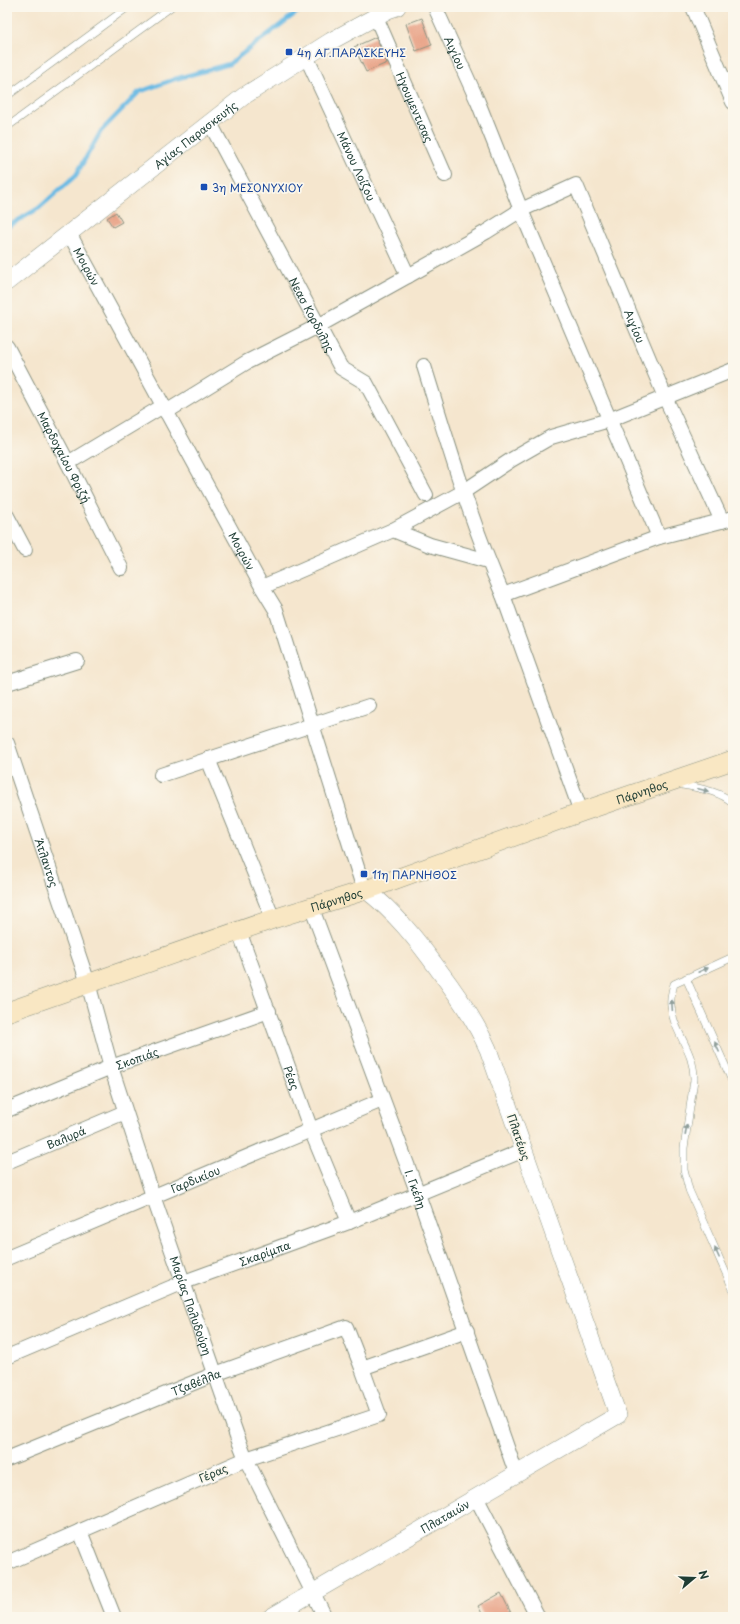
<svg xmlns="http://www.w3.org/2000/svg" width="740" height="1624" viewBox="0 0 740 1624" font-family="'Playpen Sans',sans-serif">
<rect width="100%" height="100%" fill="#fbf7ec"/>
<filter id="ink" filterUnits="userSpaceOnUse"><feTurbulence type="fractalNoise" baseFrequency=".025" numOctaves="2"/><feDisplacementMap in="SourceGraphic" scale="8" xChannelSelector="R" yChannelSelector="G"/><feConvolveMatrix kernelMatrix="1 2 1 2 8 2 1 2 1" color-interpolation-filters="sRGB"/></filter>
<filter id="wash" filterUnits="userSpaceOnUse"><feTurbulence type="fractalNoise" baseFrequency=".012" numOctaves="4" result="noise"/><feDisplacementMap in="SourceGraphic" scale="16" xChannelSelector="R" yChannelSelector="G"/><feGaussianBlur stdDeviation="0.9" result="paint"/><feColorMatrix in="noise" values="0 0 0 0 0 0 0 0 0 0 0 0 0 0 0 0 0 1.4 0 .05"/><feComposite in="paint" operator="in"/></filter>
<g filter="url(#wash)">
<rect width="100%" height="100%" fill="#f5e6ce"/>
<g fill="none" stroke-linecap="round" stroke-linejoin="round">
<path stroke="#69bae4" stroke-width="4.5" d="M 7,227 L 39,208 L 76,175 L 101,131 L 139,92 L 175,79 L 229,64 L 304,7"/>
</g>
<g id="blocks">
<path fill="#e69779" d="M 422,18 L 432,45 L 416,51 L 406,24 Z
M 376,37 L 387,63 L 366,72 L 354,47 Z
M 116,212 L 122,222 L 113,227 L 107,218 Z
M 501,1593 L 513,1617 L 484,1617 L 478,1606 Z"/>
</g>
</g>
<g filter="url(#ink)">
<use href="#blocks" fill-opacity="0" stroke="#8a9281" stroke-width="1"/>
<g fill="none" stroke-linecap="round" stroke-linejoin="round">
<g stroke="#8a9281" stroke-width="8">
<path id="service" d="M 7,96 L 128,7
M 7,127 L 171,7
M 678,784 C 696,788 719,790 733,803
M 733,957 L 674,984 C 672,991 670,999 671,1006 C 673,1032 695,1051 694,1080 L 684,1148 L 684,1170 L 689,1190 L 733,1289
M 686,978 L 733,1083"/>
</g>
<g stroke="#8a9281" stroke-width="16">
<g id="minor">
<path id="s1" d="M 435,7 L 478,102 L 521,210 L 659,537"/>
<path d="M 693,7 L 733,102"/>
<path id="s2" d="M 376,17 L 445,175"/>
<path id="s3" d="M 306,56 L 408,276"/>
<path id="s4" d="M 210,123 L 341,368 L 366,383 L 426,495"/>
<path id="s5" d="M 69,233 L 262,587 L 276,610 L 361,880 L 366,890"/>
<path id="s6" d="M 7,347 L 68,463 L 121,568"/>
<path d="M 424,366 C 448,443 470,521 503,595 L 581,812"/>
<path id="s7" d="M 166,412 L 247,362 L 318,326 L 408,276 L 486,232 L 521,210 L 576,185 L 665,397 L 722,521"/>
<path d="M 68,463 L 163,406"/>
<path d="M 7,516 L 25,550"/>
<path d="M 393,530 L 463,492 L 511,460 L 551,437 L 609,420 L 733,370"/>
<path d="M 262,587 L 393,530 L 430,545 L 488,561"/>
<path d="M 503,595 L 659,537 L 733,518"/>
<path d="M 7,683 L 77,661"/>
<path id="s8" d="M 7,743 L 88,983 L 111,1067 L 153,1196 L 237,1436 L 246,1459 L 325,1617"/>
<path d="M 208,759 L 273,919"/>
<path d="M 161,775 L 369,706"/>
<path id="s9" d="M 311,906 L 418,1194 L 516,1473"/>
<path id="s10" d="M 239,931 L 311,1130 L 349,1222"/>
<path id="s11" d="M 7,1110 L 111,1067 L 269,1011"/>
<path id="s12" d="M 7,1162 L 125,1112"/>
<path id="s13" d="M 7,1258 L 382,1100"/>
<path id="s14" d="M 7,1357 L 184,1282 L 349,1222 L 524,1150"/>
<path d="M 362,1368 L 467,1331"/>
<path id="s15" d="M 7,1459 L 215,1374 L 346,1327 L 362,1368 L 379,1415 L 246,1459 L 7,1563"/>
<path d="M 476,1497 L 538,1617"/>
<path d="M 80,1531 L 114,1617"/>
</g>
</g>
<g stroke="#8a9281" stroke-width="18">
<g id="tertiary">
<path id="s16" d="M 7,282 L 244,96 L 331,41 L 388,10 L 397,7"/>
<path id="s17" d="M 271,1617 L 618,1415 L 488,1049 C 475,1020 457,994 438,969 C 417,940 395,912 366,890"/>
</g>
</g>
<g stroke="#8a9281" stroke-width="20">
<g id="secondary">
<path id="s18" d="M 7,1012 L 273,919 L 366,890 L 581,812 L 733,760"/>
</g>
</g>
<use href="#service" stroke="#fff" stroke-width="7"/>
<use href="#minor" stroke="#fff" stroke-width="14"/>
<use href="#tertiary" stroke="#fff" stroke-width="17"/>
<use href="#secondary" stroke="#f9e7c3" stroke-width="19"/>
</g>
<defs><path id="oneway-solid" d="M-6-.8H1V-3.2L6.5 0L1 3.2V.8H-6Z"/></defs>
<g fill="#8f9e9a">
<use href="#oneway-solid" transform="translate(703 790) rotate(14)"/>
<use href="#oneway-solid" transform="translate(703 970) rotate(-25)"/>
<use href="#oneway-solid" transform="translate(672 1005) rotate(-94)"/>
<use href="#oneway-solid" transform="translate(717 1047) rotate(-114)"/>
<use href="#oneway-solid" transform="translate(686 1130) rotate(-81)"/>
<use href="#oneway-solid" transform="translate(717 1253) rotate(-114)"/>
</g>
</g>
<g fill="#1a4fb4" stroke="#fbf7ec" stroke-width="1.5">
<rect x="285" y="48" width="8" height="8" rx="2"/>
<rect x="200" y="183" width="8" height="8" rx="2"/>
<rect x="360" y="870" width="8" height="8" rx="2"/>
</g>
<g text-anchor="middle" dominant-baseline="central" stroke-width="3.5" stroke-linejoin="round" paint-order="stroke">
<g font-size="11" fill="#164399" stroke="#fbf7ec" text-anchor="start">
<text x="297" y="52">4η ΑΓ.ΠΑΡΑΣΚΕΥΗΣ</text>
<text x="212" y="187">3η ΜΕΣΟΝΥΧΙΟΥ</text>
<text x="372" y="874">11η ΠΑΡΝΗΘΟΣ</text>
</g>
<g font-size="11" fill="#1f3d34" stroke="#fbf7ec">
<text stroke="none"><textPath href="#s1" startOffset="50">Αιγίου</textPath></text>
<text stroke="none"><textPath href="#s2" startOffset="98">Ηγουμεντισας</textPath></text>
<text stroke="none"><textPath href="#s16" startOffset="239">Αγίας Παρασκευής</textPath></text>
<text stroke="none"><textPath href="#s3" startOffset="121">Μάνου Λοίζου</textPath></text>
<text stroke="none"><textPath href="#s5" startOffset="38">Μοιρών</textPath></text>
<text stroke="none"><textPath href="#s4" startOffset="217">Νεασ Κορδυλης</textPath></text>
<text stroke="none"><textPath href="#s7" startOffset="622">Αιγίου</textPath></text>
<text stroke="none"><textPath href="#s6" startOffset="124">Μαρδοχαίου Φριζή</textPath></text>
<text stroke="none"><textPath href="#s5" startOffset="362">Μοιρών</textPath></text>
<text stroke="none"><textPath href="#s18" startOffset="672">Πάρνηθος</textPath></text>
<text stroke="none"><textPath href="#s8" startOffset="126">Άτλαντος</textPath></text>
<text stroke="none"><textPath href="#s18" startOffset="348">Πάρνηθος</textPath></text>
<text stroke="none"><textPath href="#s11" startOffset="140">Σκοπιάς</textPath></text>
<text stroke="none"><textPath href="#s10" startOffset="156">Ρέας</textPath></text>
<text stroke="none"><textPath href="#s12" startOffset="64">Βαλυρά</textPath></text>
<text transform="translate(519 1137) rotate(71)">Πλατέως</text>
<text stroke="none"><textPath href="#s13" startOffset="204">Γαρδικίου</textPath></text>
<text stroke="none"><textPath href="#s9" startOffset="302">Ι. Γκέλη</textPath></text>
<text stroke="none"><textPath href="#s14" startOffset="278">Σκαρίμπα</textPath></text>
<text stroke="none"><textPath href="#s8" startOffset="592">Μαρίας Πολυδούρη</textPath></text>
<text stroke="none"><textPath href="#s15" startOffset="204">Τζαβέλλα</textPath></text>
<text transform="translate(213 1473) rotate(-23)">Γέρας</text>
<text stroke="none"><textPath href="#s17" startOffset="201">Πλαταιών</textPath></text>
</g>
</g>
<rect width="740" height="1624" fill="none" stroke="#fbf7ec" stroke-width="24"/>
<g transform="translate(694 1578) rotate(71)" stroke="#fbf7ec" stroke-width="3" paint-order="stroke">
<path d="M0-3L7 15L0 10L-7 15Z" fill="#1f3d34"/>
<text y="-6" font-size="11" font-weight="bold" text-anchor="middle" fill="#1f3d34">N</text>
</g>
</svg>
